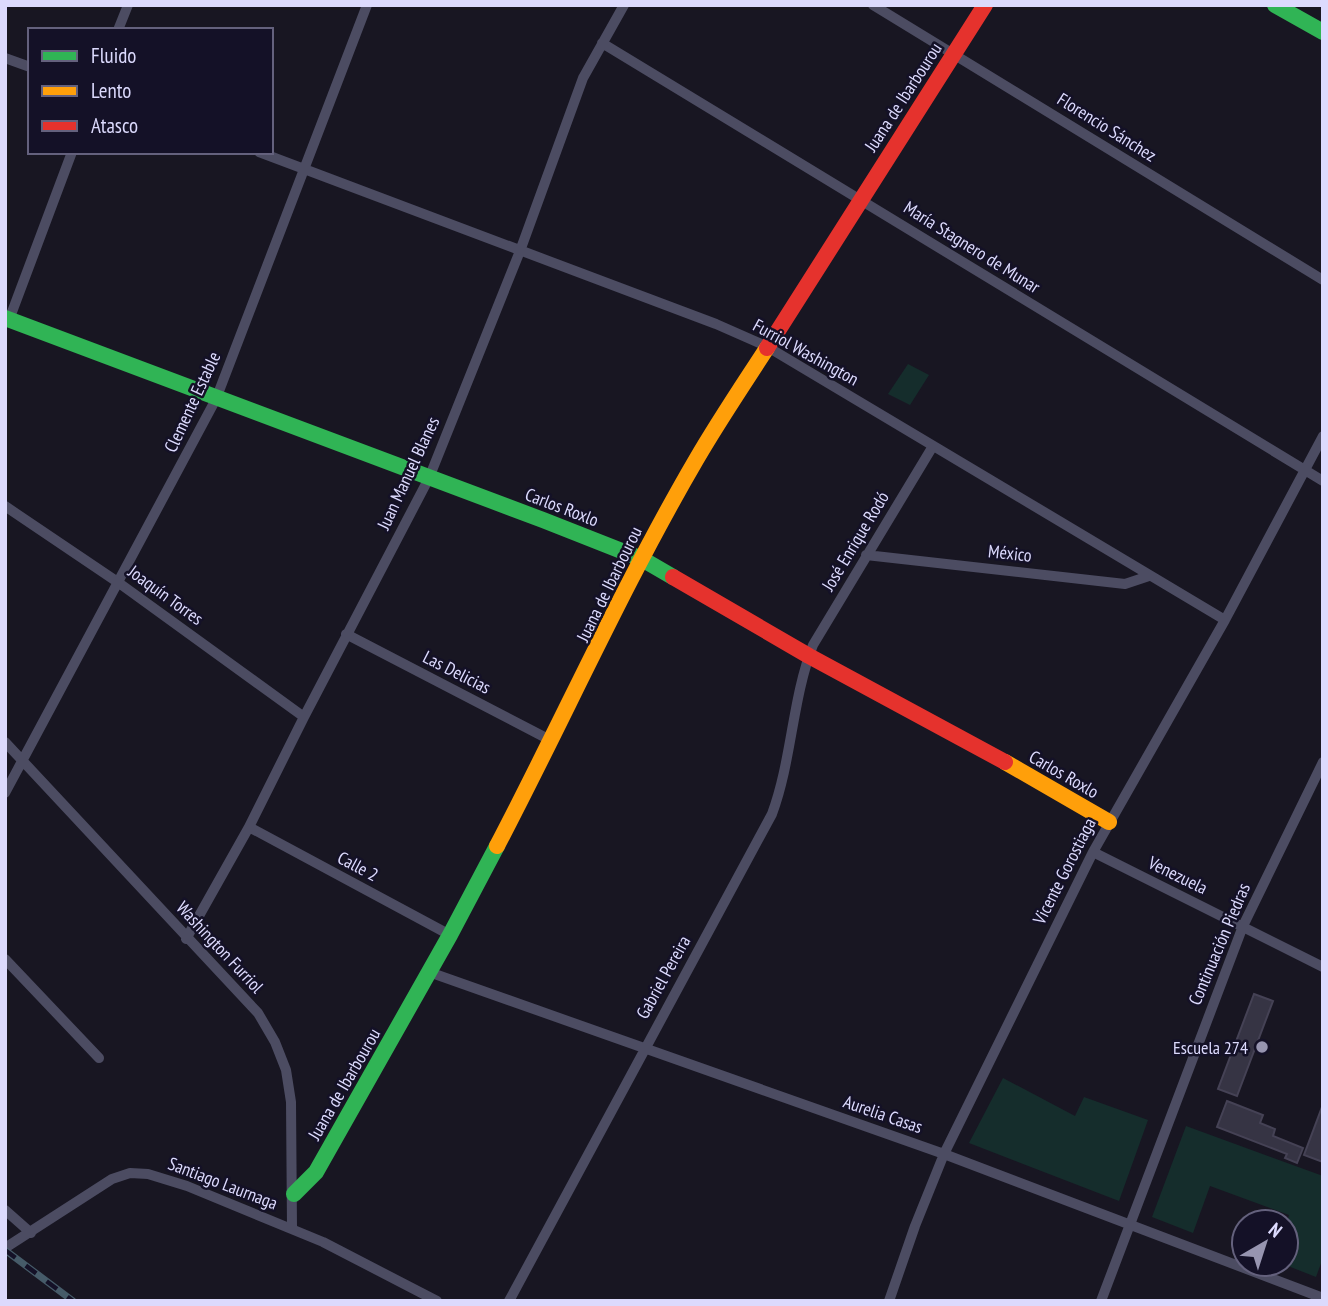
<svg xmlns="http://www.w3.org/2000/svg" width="1328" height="1306" viewBox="0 0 1328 1306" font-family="'PT Sans Narrow',sans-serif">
<rect width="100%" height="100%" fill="#181622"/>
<path fill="#152d2c" d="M 908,364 L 929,375 L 910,405 L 888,394 Z
M 1003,1078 L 1075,1116 L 1084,1097 L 1148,1120 L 1119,1201 L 969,1143 Z
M 1186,1126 L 1323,1176 L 1323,1258 L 1316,1277 L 1283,1264 L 1286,1264 L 1286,1225 L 1289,1215 L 1210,1186 L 1193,1233 L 1152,1217 Z"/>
<path fill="#363444" stroke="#454255" stroke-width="2" d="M 1254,994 L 1273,1001 L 1237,1096 L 1218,1089 Z
M 1227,1101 L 1263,1115 L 1260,1123 L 1275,1129 L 1273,1136 L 1303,1148 L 1297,1163 L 1285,1158 L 1287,1154 L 1217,1127 Z
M 1322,1107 L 1323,1107 L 1323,1162 L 1304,1155 Z"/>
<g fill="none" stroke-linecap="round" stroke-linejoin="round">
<path stroke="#4c4c62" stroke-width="10" d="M 873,5 L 1323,280
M 118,30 L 128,5
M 602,43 L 1323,481
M 5,58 L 30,67
M 259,152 L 716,324 L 766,346 L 1225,620
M 9,320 L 72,152
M 5,506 L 119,583 L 304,717
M 866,555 L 1125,584 L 1149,576
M 346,634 L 552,741
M 5,742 L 258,1013 L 275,1042 L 286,1070 L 291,1102 L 292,1228
M 5,793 L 216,399 L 367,5
M 249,827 L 450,935
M 1093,852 L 1323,967
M 186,939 L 249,827 L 304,717 L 429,478 L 520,251 L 583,78 L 624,5
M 5,959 L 99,1058
M 429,972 L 944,1154 L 1323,1298
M 5,1210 L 31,1233
M 5,1248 L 112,1179 L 130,1173 L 148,1174 L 187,1186 L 323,1242 L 437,1301
M 509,1301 L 772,814 C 792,760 792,699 813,645 L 933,446
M 889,1301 L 915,1226 L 944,1154 L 1093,852 L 1225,620 L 1323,436
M 1101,1301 L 1243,926 L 1323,762"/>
<path stroke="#30b455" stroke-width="16" d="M 1275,5 L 1323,32
M 5,318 L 543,520 L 642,559 L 673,577
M 294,1194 L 316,1172 L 450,935 L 497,846"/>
<path stroke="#ff9f0a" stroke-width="16" d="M 1005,762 L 1109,822
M 497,846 C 564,718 623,585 696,460 C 718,422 743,385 767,348"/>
<path stroke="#e5322d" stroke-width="16" d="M 767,348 L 985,5
M 673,577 L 809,656 L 1005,762"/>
<g stroke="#465b69" stroke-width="7">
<path id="rail" d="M 5,1250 L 73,1301"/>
</g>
<use href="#rail" stroke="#141127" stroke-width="4.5" stroke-dasharray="13" stroke-linecap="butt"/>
</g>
<circle fill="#9795b0" stroke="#141127" stroke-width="2.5" cx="1262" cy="1047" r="7"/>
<g text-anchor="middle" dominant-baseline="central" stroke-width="5" stroke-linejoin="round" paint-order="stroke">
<g font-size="18" fill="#dcdafd" stroke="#141127">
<text transform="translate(903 97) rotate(-57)">Juana de Ibarbourou</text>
<text transform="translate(1107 127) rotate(32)">Florencio Sánchez</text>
<text transform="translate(972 247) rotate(32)">María Stagnero de Munar</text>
<text transform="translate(806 352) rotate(29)">Furriol Washington</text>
<text transform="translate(192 402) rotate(-65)">Clemente Estable</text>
<text transform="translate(408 473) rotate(-65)">Juan Manuel Blanes</text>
<text transform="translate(562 507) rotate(21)">Carlos Roxlo</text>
<text transform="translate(855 541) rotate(-59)">José Enrique Rodó</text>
<text transform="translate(1010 553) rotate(6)">México</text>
<text transform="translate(609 584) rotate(-64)">Juana de Ibarbourou</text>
<text transform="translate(166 595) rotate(36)">Joaquín Torres</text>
<text transform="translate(457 672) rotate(27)">Las Delicias</text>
<text transform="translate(1064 774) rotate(30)">Carlos Roxlo</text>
<text transform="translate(358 866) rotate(28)">Calle 2</text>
<text transform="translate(1064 871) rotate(-63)">Vicente Gorostiaga</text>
<text transform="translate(1178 875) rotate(26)">Venezuela</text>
<text transform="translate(1219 944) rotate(-67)">Continuación Piedras</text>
<text transform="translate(220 947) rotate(47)">Washington Furriol</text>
<text transform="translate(663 977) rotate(-61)">Gabriel Pereira</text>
<text transform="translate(344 1084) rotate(-60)">Juana de Ibarbourou</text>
<text transform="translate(883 1114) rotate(19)">Aurelia Casas</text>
<text transform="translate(223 1183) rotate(21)">Santiago Laurnaga</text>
</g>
<g font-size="18" fill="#dcdafd" stroke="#141127" text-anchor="end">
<text x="1248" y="1047">Escuela 274</text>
</g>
</g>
<rect width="1328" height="1306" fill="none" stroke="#dcdafd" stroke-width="14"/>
<rect x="28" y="28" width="245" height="126" fill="#141127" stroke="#64617d" stroke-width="2"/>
<rect x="42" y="51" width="35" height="10" fill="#30b455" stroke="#64617d" stroke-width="2"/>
<text x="91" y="63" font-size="21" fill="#dcdafd">Fluido</text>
<rect x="42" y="86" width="35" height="10" fill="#ff9f0a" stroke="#64617d" stroke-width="2"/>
<text x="91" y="98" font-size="21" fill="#dcdafd">Lento</text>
<rect x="42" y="121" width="35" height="10" fill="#e5322d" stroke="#64617d" stroke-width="2"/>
<text x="91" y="133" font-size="21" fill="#dcdafd">Atasco</text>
<g transform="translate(1265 1243) rotate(39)"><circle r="33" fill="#141127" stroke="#64617d" stroke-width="2"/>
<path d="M0-5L12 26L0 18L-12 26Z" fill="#9795b0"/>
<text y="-10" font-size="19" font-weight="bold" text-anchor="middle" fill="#dcdafd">N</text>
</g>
</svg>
